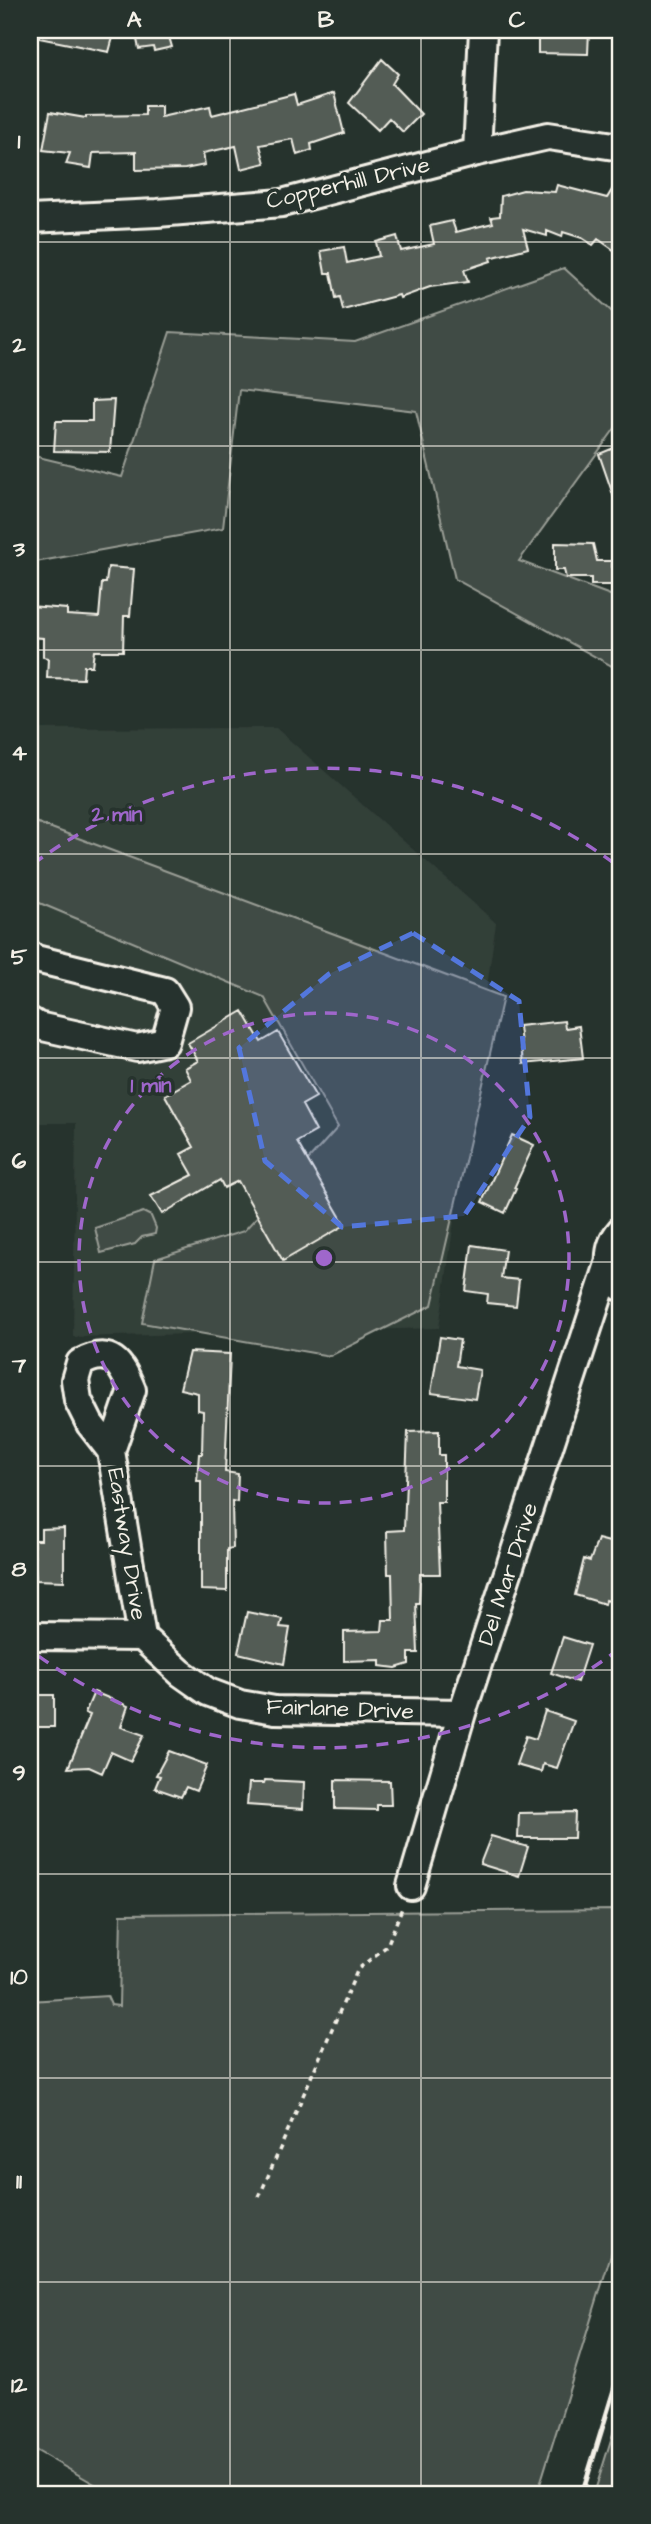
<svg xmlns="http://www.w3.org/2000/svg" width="651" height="2524" viewBox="0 0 651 2524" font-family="'Architects Daughter',sans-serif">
<rect width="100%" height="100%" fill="#26332d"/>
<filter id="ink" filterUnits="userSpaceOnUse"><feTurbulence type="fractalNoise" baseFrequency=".0143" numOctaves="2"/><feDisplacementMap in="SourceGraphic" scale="14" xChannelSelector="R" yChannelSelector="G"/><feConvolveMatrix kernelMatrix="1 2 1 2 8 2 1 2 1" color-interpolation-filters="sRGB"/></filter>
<g filter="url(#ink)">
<path fill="#333f39" d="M 276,728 L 496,923 L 439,1328 L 73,1337 L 76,1123 L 30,1123 L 30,729 Z"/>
<path fill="#414b45" stroke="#9a9e96" stroke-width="2" d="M 564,268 L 621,320 L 621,420 L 519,561 L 621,599 L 621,671 L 455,579 L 416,411 L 239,390 L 223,528 L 30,563 L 30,455 L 122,477 L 170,332 L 355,342 Z
M 30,820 L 503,997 L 432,1305 L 330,1356 L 142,1323 L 155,1259 L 244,1231 L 338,1127 L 264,997 L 30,899 Z
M 143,1212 L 151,1216 L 156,1228 L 155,1234 L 142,1237 L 135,1244 L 101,1253 L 95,1228 Z
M 621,1910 L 621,2222 L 537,2494 L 112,2494 L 30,2447 L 30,2001 L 107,1996 L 111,2005 L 119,2006 L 121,1914 Z
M 621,2408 L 621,2494 L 594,2494 Z"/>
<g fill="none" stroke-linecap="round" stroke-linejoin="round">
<path stroke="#9fa39b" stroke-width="6" d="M 30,2486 L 46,2494"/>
</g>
<path fill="#525c55" stroke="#f4f1e8" stroke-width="2" d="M 39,30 L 115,30 L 109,52 L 39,38 Z
M 135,30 L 167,30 L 172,47 L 154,51 L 153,47 L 139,49 Z
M 538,30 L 589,30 L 588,54 L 538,53 Z
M 382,59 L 398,74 L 392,84 L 421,114 L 403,132 L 389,118 L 378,130 L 349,103 Z
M 334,93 L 344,133 L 311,144 L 312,150 L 297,155 L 293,139 L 260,145 L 265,163 L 241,169 L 236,146 L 203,153 L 205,165 L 185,169 L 136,170 L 136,152 L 93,153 L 91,168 L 66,164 L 70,153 L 43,150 L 50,112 L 86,118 L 86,116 L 145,115 L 145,106 L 161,106 L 161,117 L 210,106 L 212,115 L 294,94 L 297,105 Z
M 621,175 L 621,255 L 598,239 L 593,245 L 582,238 L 563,232 L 562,237 L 547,231 L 547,236 L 523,229 L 528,248 L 490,258 L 491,261 L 464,270 L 468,282 L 430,287 L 400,298 L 399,295 L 343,310 L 340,297 L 336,298 L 331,273 L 325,273 L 321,251 L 344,247 L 347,263 L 379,256 L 376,242 L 397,236 L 401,251 L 434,244 L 430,226 L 452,221 L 456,232 L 493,223 L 491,217 L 500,216 L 501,196 L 523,190 L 555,192 L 557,185 L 607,198 Z
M 114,400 L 110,452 L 54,451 L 56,421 L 92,421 L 92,401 Z
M 621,445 L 621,512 L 619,512 L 599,454 Z
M 555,543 L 593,544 L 597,561 L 612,561 L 612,585 L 591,585 L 591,578 L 566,578 L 564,570 L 555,570 Z
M 108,567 L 134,569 L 130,616 L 124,616 L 123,651 L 94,651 L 92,666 L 84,666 L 83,679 L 47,678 L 48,658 L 43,657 L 43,638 L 30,637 L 30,606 L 67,609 L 67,615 L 99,617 L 102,583 L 106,583 Z
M 243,1011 L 261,1042 L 278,1032 L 316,1097 L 302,1105 L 316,1131 L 297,1142 L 345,1225 L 283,1261 L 238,1181 L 224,1188 L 220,1180 L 162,1214 L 151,1196 L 193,1175 L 181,1154 L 194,1147 L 165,1095 L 191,1080 L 185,1068 L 198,1061 L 188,1043 Z
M 564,1021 L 565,1028 L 579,1026 L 583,1058 L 523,1064 L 519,1026 Z
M 512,1135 L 534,1145 L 514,1188 L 516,1189 L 505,1213 L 482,1202 Z
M 472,1245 L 505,1250 L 501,1278 L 519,1280 L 516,1306 L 487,1303 L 488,1294 L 466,1291 Z
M 440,1337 L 460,1340 L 456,1366 L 480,1370 L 475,1399 L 431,1393 Z
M 189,1352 L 230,1354 L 225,1472 L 238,1474 L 237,1502 L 232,1501 L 233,1548 L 227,1549 L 227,1591 L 201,1590 L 201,1481 L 197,1481 L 199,1454 L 202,1454 L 203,1411 L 198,1410 L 198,1393 L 180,1389 Z
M 439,1431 L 439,1455 L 444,1455 L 444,1502 L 437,1502 L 440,1574 L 420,1574 L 419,1603 L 416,1603 L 418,1653 L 409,1653 L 409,1664 L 396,1668 L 380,1666 L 380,1660 L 344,1661 L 344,1632 L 382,1631 L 383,1620 L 393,1620 L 392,1574 L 388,1574 L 387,1531 L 404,1530 L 408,1432 Z
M 64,1528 L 64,1581 L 36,1580 L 33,1540 L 41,1540 L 41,1529 Z
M 598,1539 L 621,1545 L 611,1576 L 621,1579 L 621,1600 L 616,1599 L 613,1602 L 606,1600 L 605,1604 L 575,1595 L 584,1559 L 590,1561 Z
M 247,1612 L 282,1619 L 280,1627 L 290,1628 L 284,1664 L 238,1653 Z
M 563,1637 L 589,1645 L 577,1682 L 551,1673 Z
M 94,1692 L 128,1706 L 121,1727 L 144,1735 L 131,1761 L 111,1752 L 102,1773 L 89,1767 L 68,1768 L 90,1715 L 85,1713 Z
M 30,1695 L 54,1695 L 54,1727 L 30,1727 Z
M 545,1711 L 574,1721 L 557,1768 L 543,1764 L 541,1772 L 516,1765 L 526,1736 L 536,1739 Z
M 169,1751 L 207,1765 L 196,1791 L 186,1787 L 181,1797 L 155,1788 L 160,1776 L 156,1775 Z
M 265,1780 L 304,1782 L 303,1809 L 247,1805 L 249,1783 L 264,1783 Z
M 335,1780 L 390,1781 L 391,1805 L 377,1805 L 377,1810 L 335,1809 Z
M 575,1812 L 574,1838 L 518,1838 L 519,1813 Z
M 491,1836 L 528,1847 L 519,1876 L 480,1864 Z"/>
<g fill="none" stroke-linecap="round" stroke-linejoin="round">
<g stroke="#f4f1e8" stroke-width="32">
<path id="minor" d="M 477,152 L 483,30
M 30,219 L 157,213 L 282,203 L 477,152 L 548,136 L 621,147
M 30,955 L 32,958 L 165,991 L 175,1007 L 165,1042 L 137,1048 L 38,1026 L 30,1021
M 621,1230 C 606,1247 606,1270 621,1287
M 111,1451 L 132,1390 C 121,1363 111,1346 80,1363 L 75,1380 L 78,1400 L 90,1424 L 111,1451 L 142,1637
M 30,1636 L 142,1637 L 181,1673 L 208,1692 L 240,1704 L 275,1710 L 462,1713
M 411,1886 L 462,1713 L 609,1264"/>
</g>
<path stroke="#f4f1e8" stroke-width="3.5" stroke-dasharray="5 5" stroke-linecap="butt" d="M 259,2197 L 358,1969 L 387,1946 L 402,1908"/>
<use href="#minor" stroke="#26332d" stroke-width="26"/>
<path stroke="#f4f1e8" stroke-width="5" d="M 582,2494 L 621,2367"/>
</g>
</g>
<path fill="#5377dc" fill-opacity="0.2" stroke="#5377dc" stroke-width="5" stroke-dasharray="14 9" stroke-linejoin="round" d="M 413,933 L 519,1001 L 530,1117 L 464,1216 L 342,1227 L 265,1161 L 239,1048 L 329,974 Z"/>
<path fill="none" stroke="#f4f1e8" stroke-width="2" stroke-opacity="0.55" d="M 230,30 L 230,2494M 421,30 L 421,2494M 30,242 L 621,242M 30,446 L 621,446M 30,650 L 621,650M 30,854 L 621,854M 30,1058 L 621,1058M 30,1262 L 621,1262M 30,1466 L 621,1466M 30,1670 L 621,1670M 30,1874 L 621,1874M 30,2078 L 621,2078M 30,2282 L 621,2282"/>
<g fill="none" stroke="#9f67cb" stroke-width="3.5" stroke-dasharray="12 9">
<circle cx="324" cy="1258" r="245"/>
<path d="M619 1649A490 490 0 0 1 33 1652M33 864A490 490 0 0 1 619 867"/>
</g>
<g text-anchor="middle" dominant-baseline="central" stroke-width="7" stroke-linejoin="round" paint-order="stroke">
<g font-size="23" fill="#f4f1e8" stroke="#26332d">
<text transform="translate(348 183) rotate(-13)">Copperhill Drive</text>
<text transform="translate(127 1544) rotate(81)">Eastway Drive</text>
<text transform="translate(508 1574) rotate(-72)">Del Mar Drive</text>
<text transform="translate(340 1709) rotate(2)">Fairlane Drive</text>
</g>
</g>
<circle cx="324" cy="1258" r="10" fill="#9f67cb" stroke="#26332d" stroke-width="3.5"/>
<g font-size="21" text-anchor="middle" font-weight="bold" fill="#9f67cb" stroke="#26332d" stroke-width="7" stroke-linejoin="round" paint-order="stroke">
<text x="117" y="821">2 min</text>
<text x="151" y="1092">1 min</text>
</g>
<rect width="651" height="2524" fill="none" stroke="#26332d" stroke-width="77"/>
<rect x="38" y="38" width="574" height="2448" fill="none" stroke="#f4f1e8" stroke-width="2.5"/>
<g font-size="23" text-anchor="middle" font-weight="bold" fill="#f4f1e8">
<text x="134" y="27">A</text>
<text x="326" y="27">B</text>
<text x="517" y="27">C</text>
<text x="19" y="148">1</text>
<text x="19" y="352">2</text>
<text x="19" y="556">3</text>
<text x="19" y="760">4</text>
<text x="19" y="964">5</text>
<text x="19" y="1168">6</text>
<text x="19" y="1372">7</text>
<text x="19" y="1576">8</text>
<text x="19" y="1780">9</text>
<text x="19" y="1984">10</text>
<text x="19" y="2188">11</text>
<text x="19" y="2392">12</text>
</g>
</svg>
